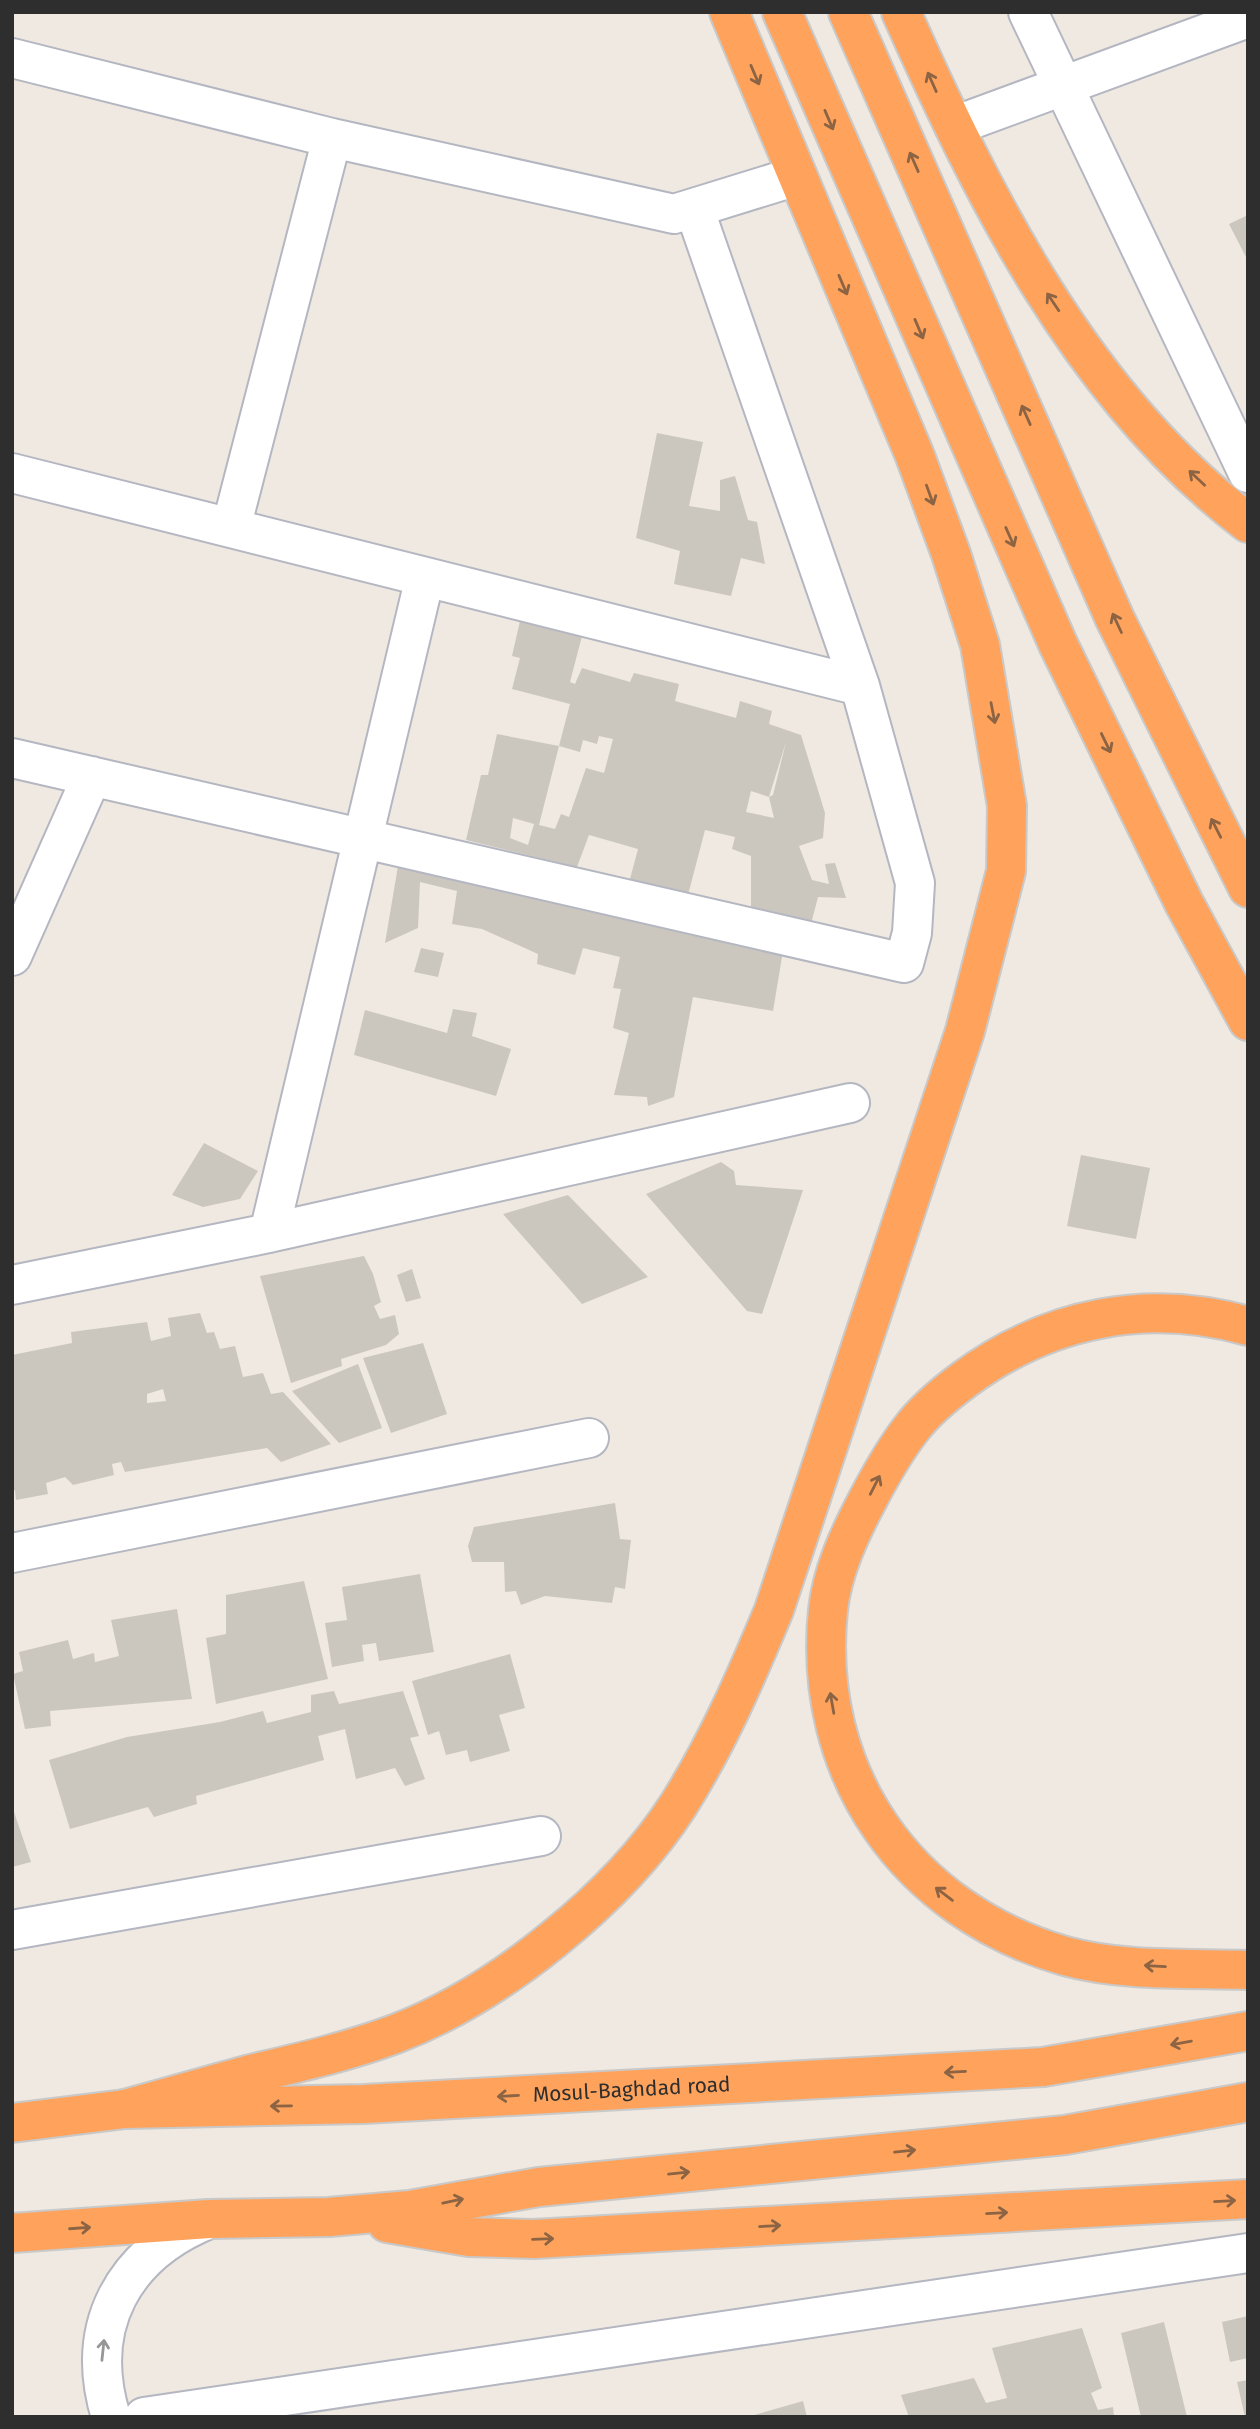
<svg xmlns="http://www.w3.org/2000/svg" width="1260" height="2429" viewBox="0 0 1260 2429" font-family="'Fira Sans',sans-serif">
<rect width="100%" height="100%" fill="#efe9e1"/>
<path fill="#cbc7bf" fill-rule="evenodd" d="M 1248,215 L 1248,261 L 1229,224 Z
M 657,433 L 703,442 L 689,506 L 720,511 L 720,480 L 735,476 L 748,520 L 757,522 L 765,564 L 741,558 L 731,596 L 674,584 L 680,551 L 636,538 Z
M 520,621 L 582,636 L 570,682 L 575,684 L 582,668 L 630,682 L 634,673 L 679,684 L 675,701 L 736,718 L 740,701 L 772,711 L 769,724 L 801,735 L 825,813 L 823,838 L 799,846 L 812,880 L 829,884 L 825,864 L 835,863 L 846,898 L 818,897 L 811,924 L 751,910 L 751,856 L 732,849 L 735,837 L 705,830 L 688,895 L 630,879 L 638,849 L 589,835 L 577,867 L 466,840 L 481,775 L 488,775 L 497,734 L 559,746 L 539,825 L 555,829 L 561,814 L 569,817 L 586,768 L 604,773 L 613,739 L 599,736 L 597,744 L 583,740 L 580,752 L 559,746 L 570,704 L 512,689 L 520,658 L 512,656 ZM 786,742 L 773,795 L 769,797 ZM 751,791 L 769,797 L 774,818 L 746,812 ZM 513,818 L 534,824 L 528,845 L 510,838 Z
M 399,860 L 783,951 L 773,1011 L 693,997 L 674,1097 L 648,1106 L 647,1097 L 614,1095 L 629,1033 L 613,1028 L 621,989 L 613,988 L 620,957 L 583,948 L 575,975 L 537,964 L 538,954 L 482,929 L 452,924 L 457,891 L 420,882 L 418,928 L 385,943 Z
M 421,948 L 444,953 L 438,977 L 414,972 Z
M 453,1009 L 477,1013 L 472,1036 L 511,1049 L 496,1096 L 354,1055 L 365,1010 L 447,1033 Z
M 204,1143 L 258,1171 L 240,1199 L 203,1207 L 172,1195 Z
M 1081,1155 L 1150,1168 L 1136,1239 L 1067,1226 Z
M 721,1162 L 734,1171 L 736,1185 L 803,1190 L 762,1314 L 747,1311 L 646,1194 Z
M 568,1195 L 648,1277 L 582,1304 L 503,1214 Z
M 364,1256 L 373,1274 L 381,1302 L 374,1306 L 380,1319 L 395,1315 L 399,1334 L 386,1345 L 341,1359 L 342,1366 L 291,1383 L 260,1276 Z
M 412,1269 L 421,1298 L 406,1302 L 397,1275 Z
M 200,1313 L 207,1333 L 214,1332 L 220,1349 L 235,1346 L 243,1377 L 263,1373 L 271,1394 L 283,1392 L 331,1444 L 281,1462 L 267,1448 L 125,1472 L 121,1462 L 112,1464 L 114,1475 L 73,1485 L 65,1477 L 46,1483 L 48,1494 L 16,1500 L 15,1490 L 12,1491 L 12,1355 L 72,1343 L 71,1332 L 147,1322 L 151,1341 L 171,1336 L 168,1318 ZM 163,1389 L 166,1401 L 147,1403 L 147,1394 Z
M 423,1343 L 447,1414 L 391,1433 L 363,1358 Z
M 358,1364 L 382,1428 L 339,1443 L 292,1391 Z
M 615,1503 L 620,1539 L 631,1540 L 625,1589 L 615,1587 L 612,1603 L 545,1596 L 521,1605 L 516,1591 L 505,1592 L 504,1562 L 472,1562 L 468,1546 L 474,1527 Z
M 420,1574 L 434,1652 L 379,1661 L 376,1643 L 362,1645 L 364,1661 L 332,1667 L 325,1623 L 347,1620 L 342,1587 Z
M 304,1581 L 328,1679 L 216,1704 L 206,1638 L 226,1634 L 226,1595 Z
M 177,1609 L 192,1699 L 50,1711 L 51,1726 L 25,1729 L 13,1674 L 23,1671 L 19,1652 L 68,1640 L 73,1659 L 94,1653 L 95,1662 L 119,1656 L 111,1620 Z
M 510,1654 L 525,1708 L 499,1715 L 510,1751 L 470,1762 L 467,1750 L 446,1755 L 439,1731 L 428,1735 L 412,1681 Z
M 334,1691 L 339,1704 L 403,1691 L 419,1736 L 410,1738 L 425,1779 L 405,1786 L 395,1768 L 356,1779 L 345,1729 L 318,1736 L 324,1760 L 196,1796 L 197,1804 L 154,1817 L 148,1807 L 70,1829 L 49,1760 L 127,1737 L 220,1722 L 263,1711 L 267,1723 L 311,1712 L 311,1695 Z
M 12,1806 L 31,1862 L 12,1867 Z
M 1248,2316 L 1248,2358 L 1230,2362 L 1222,2322 Z
M 1164,2322 L 1187,2417 L 1141,2417 L 1121,2333 Z
M 1082,2328 L 1102,2388 L 1091,2393 L 1098,2410 L 1113,2407 L 1114,2417 L 909,2417 L 901,2395 L 974,2378 L 986,2403 L 1007,2398 L 992,2348 Z
M 1248,2380 L 1248,2417 L 1245,2417 L 1237,2382 Z
M 803,2401 L 807,2417 L 751,2417 L 751,2416 Z"/>
<g fill="none" stroke-linecap="round" stroke-linejoin="round">
<g stroke="#b4b7c1" stroke-width="42">
<path id="street" d="M 1028,12 L 1248,473
M 12,58 L 332,138 L 674,214 L 797,176
M 12,473 L 860,686
M 231,528 L 332,138
M 12,758 L 904,963 L 912,933 L 915,883 L 860,686 L 694,208
M 12,956 L 92,776
M 269,1233 L 425,577
M 12,1285 L 269,1233 L 850,1103
M 12,1553 L 589,1438
M 12,1930 L 541,1836
M 144,2417 L 1248,2253"/>
</g>
<g stroke="#b4b7c1" stroke-width="42">
<path id="secondary" d="M 954,126 L 1248,18
M 111,2417 C 83,2326 123,2254 209,2219"/>
</g>
<g stroke="#c9c9c9" stroke-width="42">
<g id="highway">
<path d="M 782,12 L 1058,644 L 1184,903 L 1248,1021"/>
<path d="M 848,12 L 1115,619 L 1248,888"/>
<path d="M 901,12 C 984,198 1082,397 1248,523"/>
<path d="M 1248,1326 C 1148,1298 1049,1317 965,1379 C 946,1393 926,1409 911,1429 C 894,1451 880,1476 867,1501 C 849,1535 832,1572 828,1610 C 811,1774 908,1911 1065,1956 C 1123,1972 1189,1968 1248,1970"/>
<path d="M 125,2109 C 166,2098 206,2086 247,2075 C 297,2063 347,2052 395,2034 C 498,1995 619,1898 679,1804 C 718,1742 746,1677 774,1610 L 965,1031 L 1006,871 L 1007,806 L 980,645 L 951,554 L 915,456 L 729,12"/>
<path id="s1" d="M 12,2123 L 125,2109 L 364,2104 L 1043,2067 L 1248,2031"/>
<path d="M 387,2223 L 469,2237 L 534,2239 L 1248,2199"/>
<path d="M 12,2233 L 209,2219 L 329,2217 L 410,2210 L 539,2187 L 1065,2135 L 1248,2102"/>
</g>
</g>
<use href="#street" stroke="#fff" stroke-width="38"/>
<use href="#secondary" stroke="#fff" stroke-width="38"/>
<use href="#highway" stroke="#ffa35c" stroke-width="38"/>
</g>
<defs><path id="oneway-shaft" d="M-6 0H5M1.5-3L5.5 0L1.5 3" fill="none" stroke-width="1.6" stroke-linecap="round" stroke-linejoin="round" transform="scale(1.75)"/></defs>
<g stroke="#8c6343">
<use href="#oneway-shaft" transform="translate(755 75) rotate(67)"/>
<use href="#oneway-shaft" transform="translate(932 82) rotate(-114)"/>
<use href="#oneway-shaft" transform="translate(829 120) rotate(67)"/>
<use href="#oneway-shaft" transform="translate(914 162) rotate(-114)"/>
<use href="#oneway-shaft" transform="translate(843 285) rotate(67)"/>
<use href="#oneway-shaft" transform="translate(1053 302) rotate(-124)"/>
<use href="#oneway-shaft" transform="translate(919 329) rotate(67)"/>
<use href="#oneway-shaft" transform="translate(1026 415) rotate(-114)"/>
<use href="#oneway-shaft" transform="translate(1197 478) rotate(-137)"/>
<use href="#oneway-shaft" transform="translate(930 495) rotate(70)"/>
<use href="#oneway-shaft" transform="translate(1010 537) rotate(66)"/>
<use href="#oneway-shaft" transform="translate(1117 623) rotate(-115)"/>
<use href="#oneway-shaft" transform="translate(993 713) rotate(79)"/>
<use href="#oneway-shaft" transform="translate(1106 743) rotate(64)"/>
<use href="#oneway-shaft" transform="translate(1216 828) rotate(-117)"/>
<use href="#oneway-shaft" transform="translate(875 1485) rotate(-63)"/>
<use href="#oneway-shaft" transform="translate(832 1703) rotate(-100)"/>
<use href="#oneway-shaft" transform="translate(944 1894) rotate(-143)"/>
<use href="#oneway-shaft" transform="translate(1155 1966) rotate(-177)"/>
<use href="#oneway-shaft" transform="translate(1181 2043) rotate(170)"/>
<use href="#oneway-shaft" transform="translate(955 2072) rotate(177)"/>
<use href="#oneway-shaft" transform="translate(508 2096) rotate(177)"/>
<use href="#oneway-shaft" transform="translate(281 2106) rotate(179)"/>
<use href="#oneway-shaft" transform="translate(905 2151) rotate(-6)"/>
<use href="#oneway-shaft" transform="translate(679 2173) rotate(-6)"/>
<use href="#oneway-shaft" transform="translate(453 2201) rotate(-12)"/>
<use href="#oneway-shaft" transform="translate(1225 2201) rotate(-3)"/>
<use href="#oneway-shaft" transform="translate(997 2213) rotate(-3)"/>
<use href="#oneway-shaft" transform="translate(770 2226) rotate(-3)"/>
<use href="#oneway-shaft" transform="translate(80 2228) rotate(-4)"/>
<use href="#oneway-shaft" transform="translate(543 2239) rotate(-2)"/>
</g>
<use stroke="#969696" href="#oneway-shaft" transform="translate(103 2350) rotate(-84)"/>
<g text-anchor="middle" dominant-baseline="central" stroke-width="6" stroke-linejoin="round" paint-order="stroke">
<g font-size="21" fill="#2e2e2e" stroke="#fff">
<text stroke="none"><textPath href="#s1" startOffset="621">Mosul-Baghdad road</textPath></text>
</g>
</g>
<rect width="1260" height="2429" fill="none" stroke="#2e2e2e" stroke-width="28"/>
</svg>
